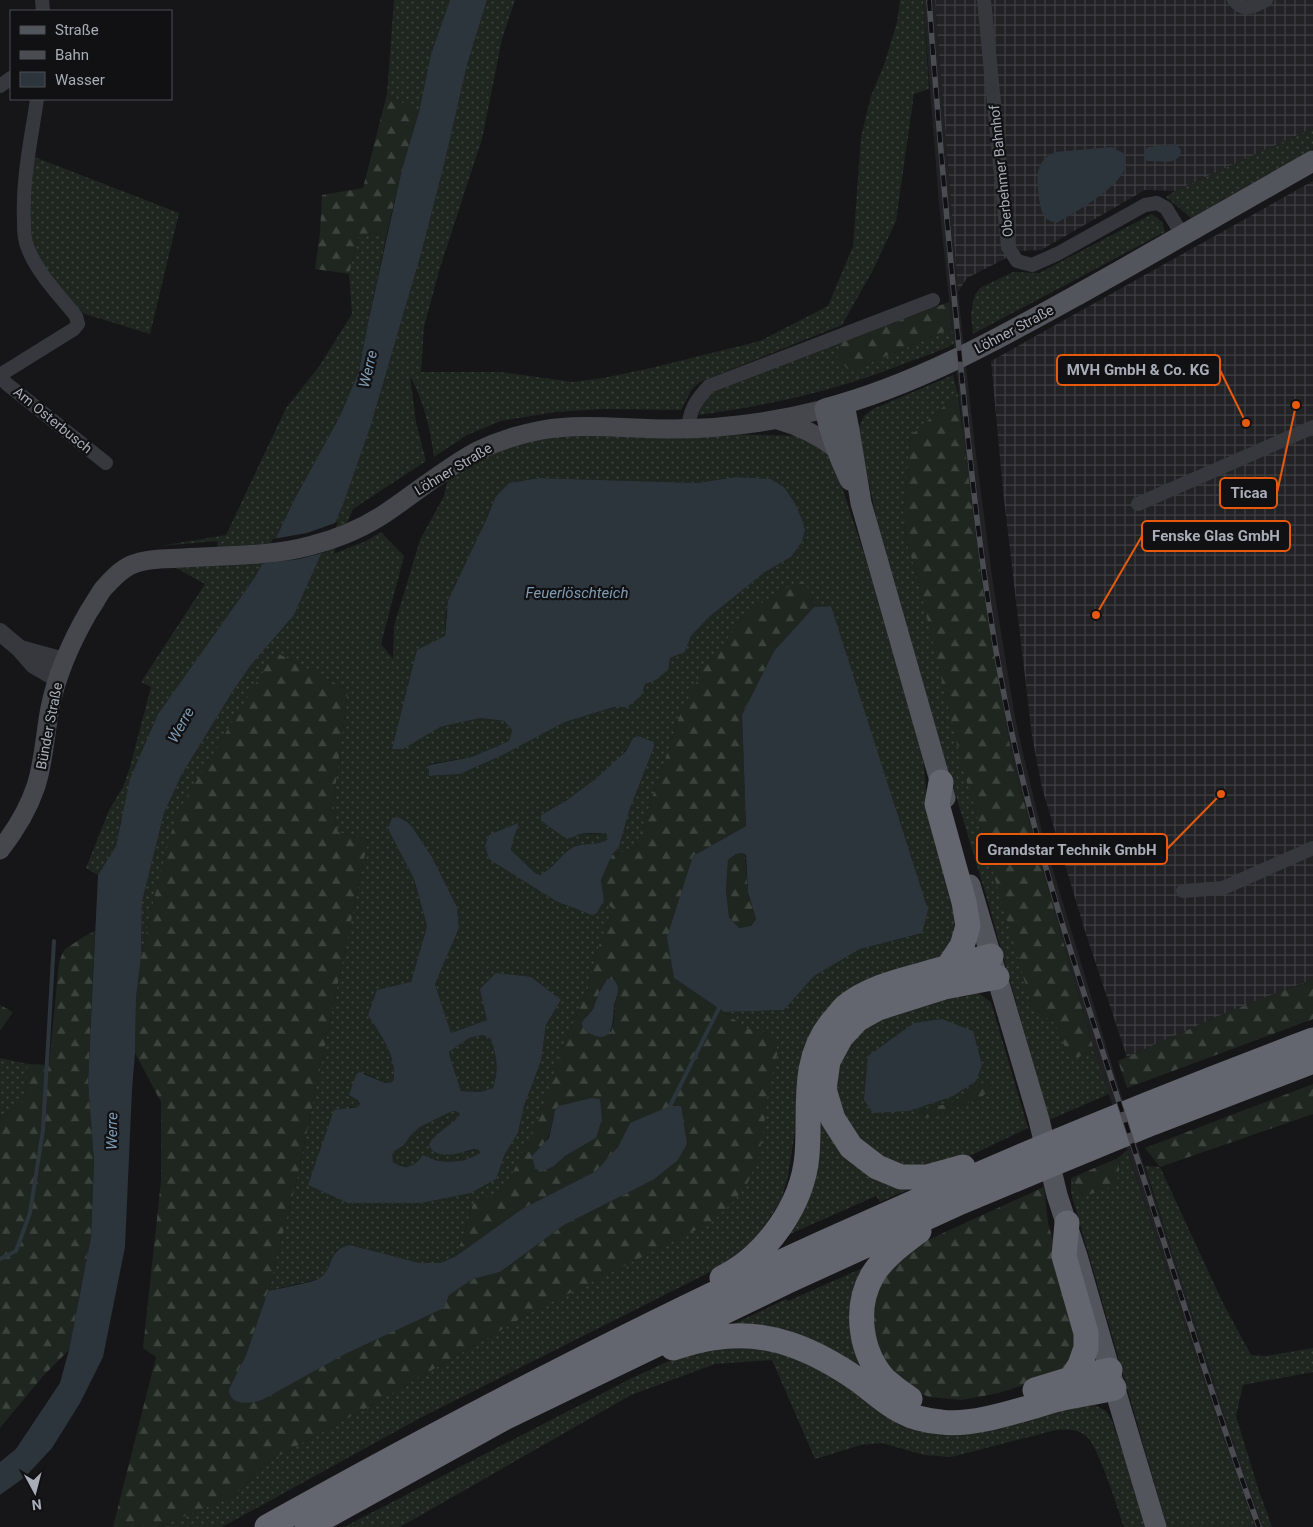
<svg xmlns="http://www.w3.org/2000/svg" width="1313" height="1527" viewBox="0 0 1313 1527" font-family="Roboto,sans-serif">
<defs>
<pattern id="industrial-grid" width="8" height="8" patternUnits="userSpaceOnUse" patternTransform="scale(1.25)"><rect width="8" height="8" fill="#222225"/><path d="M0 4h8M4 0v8" fill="none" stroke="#3f3f43"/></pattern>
<pattern id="grass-dots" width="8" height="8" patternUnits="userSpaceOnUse" patternTransform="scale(1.25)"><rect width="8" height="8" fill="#1e261f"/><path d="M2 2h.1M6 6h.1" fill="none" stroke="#3c433d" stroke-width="1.8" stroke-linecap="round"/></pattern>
<pattern id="forest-firs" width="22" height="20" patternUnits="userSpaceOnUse" patternTransform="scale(1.25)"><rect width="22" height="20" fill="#1e261f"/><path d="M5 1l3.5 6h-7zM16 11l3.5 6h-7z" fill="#3c433d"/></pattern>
</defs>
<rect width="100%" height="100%" fill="#161618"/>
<path fill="#222225" d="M 923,0 L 935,0 L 958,292 L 975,447 L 993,583 L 1015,717 L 1024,757 L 1044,840 L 1118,1085 L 1210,1371 L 1264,1527 L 1255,1527 L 1240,1486 L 1206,1388 L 1094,1050 L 1035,843 L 1012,758 L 982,584 L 967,471 L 939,204 Z"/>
<path fill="url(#industrial-grid)" d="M 935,0 L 1313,0 L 1313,128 L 1175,191 L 1145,190 L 1041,250 L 1020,251 L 967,278 L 958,292 Z
M 1313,181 L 1313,979 L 1228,1012 L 1127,1057 L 1085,931 L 1042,788 L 1032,736 L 1003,491 L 991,361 Z"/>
<path fill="url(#grass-dots)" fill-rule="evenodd" d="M 394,0 L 450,0 L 431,54 L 419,112 L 387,94 Z
M 487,0 L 515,0 L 502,39 L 482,139 L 439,271 L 424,327 L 421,372 L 500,372 L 573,382 L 603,378 L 651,368 L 760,341 L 828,306 L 853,246 L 861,137 L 871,96 L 884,65 L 897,22 L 900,0 L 923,0 L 929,89 L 914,94 L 896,221 L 873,270 L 842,325 L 700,382 L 692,389 L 681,410 L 603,409 L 555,412 L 501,421 L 467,435 L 434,457 C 430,429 424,401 410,376 L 416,422 L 426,461 L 353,509 L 333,554 L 366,541 L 381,532 L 404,556 L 381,644 L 393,659 L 394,626 L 420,540 L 444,496 L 448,478 L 488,454 L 529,440 L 564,436 L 720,434 L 799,436 L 828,455 L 842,487 L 865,557 L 923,758 L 927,799 L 944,855 L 958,939 L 942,959 L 858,988 L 796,1125 L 788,1176 L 781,1201 L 756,1238 L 720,1267 L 420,1418 L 222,1527 L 159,1527 L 234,1496 L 267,1462 L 363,1410 L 532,1312 L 757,1162 C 764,1125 766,1086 778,1051 L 767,1033 L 746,1028 L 724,1012 L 784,1010 L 814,976 L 860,949 L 922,933 L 831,606 L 814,607 L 811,592 L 680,715 L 635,849 L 612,855 L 619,847 L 629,811 L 654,747 L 633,738 C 615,772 574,796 541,815 L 541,822 L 571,838 L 580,834 L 606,833 L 608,839 C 598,847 581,841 570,849 C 559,856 552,869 540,875 L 535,873 L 511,850 L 512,840 L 517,830 L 485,846 L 597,913 L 604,901 L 613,909 L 597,951 L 588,989 L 565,1041 L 542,1113 L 505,1189 L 473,1204 L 462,1239 L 456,1256 L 441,1263 L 420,1263 L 350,1245 L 336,1251 L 325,1273 L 319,1279 L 268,1291 L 297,1179 L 368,840 L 338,832 L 333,804 L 348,690 L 275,652 L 264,672 L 158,881 L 141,957 L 142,902 L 164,813 L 182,774 L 233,691 L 251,665 L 294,615 L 343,505 L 370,428 L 421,254 L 444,165 L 467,65 ZM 736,477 L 771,479 L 784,487 L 795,503 L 805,530 L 802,542 L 791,557 L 765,572 L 708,618 L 691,636 L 685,652 L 670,658 L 654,681 L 645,684 L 627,707 L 614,707 L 565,722 L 503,755 L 460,774 L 429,776 L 429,764 L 472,757 L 509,741 L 512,730 L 504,721 L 480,718 L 440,727 L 446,612 L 496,496 L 509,483 L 539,478 L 697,483 ZM 413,828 L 432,857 L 457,907 L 459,928 L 435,984 L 451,1033 L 487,1020 L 561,1000 L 546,1025 L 541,1061 L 524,1106 L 518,1133 L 505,1154 L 496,1179 L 471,1193 L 422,1203 L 349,1107 L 358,1107 L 360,1104 L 358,1100 L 364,1073 L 385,1083 L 393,1082 C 398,1056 382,1037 368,1015 L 411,982 L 427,926 L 414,879 L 389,831 Z
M 1313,128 L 1313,149 L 1191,218 L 1166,197 L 1175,191 Z
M 32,156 L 179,213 L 150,334 L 85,314 L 60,291 L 42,267 L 27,231 Z
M 1152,214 L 1162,222 L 1165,232 L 973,334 L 971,315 L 973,302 L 975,295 L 980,288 L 1013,272 L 1039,273 Z
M 387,233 L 368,323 L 359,371 L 340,416 L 294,500 L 275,540 L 255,577 L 158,714 L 121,821 L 116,846 L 98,875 L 86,868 L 109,810 L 123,787 L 130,767 L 151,687 L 141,682 L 205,584 L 176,568 L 219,565 L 217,541 L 160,546 L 226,535 L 286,408 L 318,368 L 352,314 L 349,274 L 359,234 Z
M 952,328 L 954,344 C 940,351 926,356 911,361 C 842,389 773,405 699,415 L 704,397 L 721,386 L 840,342 L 838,359 L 856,369 Z
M 953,375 L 958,394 L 910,436 L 906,493 L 903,514 L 906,540 L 917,576 L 1032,1007 L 1056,1024 L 1065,1048 L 1077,1058 L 1094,1050 L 1109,1094 L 1049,1120 L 988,902 L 886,564 L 863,454 L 859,427 L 864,416 L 873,409 Z
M 977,992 L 991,1002 L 1028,1128 L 951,1165 L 918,1171 L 884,1164 L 852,1142 L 832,1076 L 861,1028 L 889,1011 ZM 986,1081 L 980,1099 L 964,1104 L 946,1112 L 926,1118 L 917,1114 L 923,1110 L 957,1101 Z
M 483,1035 L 491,1039 C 497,1061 499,1067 493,1088 L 480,1092 L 461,1091 L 450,1057 L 449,1052 L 469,1038 Z
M 0,1058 L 28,1064 L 25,1100 L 0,1119 Z
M 457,1111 L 460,1114 C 453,1127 433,1133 429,1146 L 433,1151 L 460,1153 L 479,1149 L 480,1153 C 469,1160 456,1164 443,1162 C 439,1161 435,1159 431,1159 C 424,1159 419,1164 413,1166 C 411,1167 408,1166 405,1166 C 395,1166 391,1163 392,1153 L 404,1145 L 411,1135 L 420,1127 L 450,1112 Z
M 822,1114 L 910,1189 L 880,1202 L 876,1196 L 781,1238 Z
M 1127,1150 L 1206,1388 L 1255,1527 L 1167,1527 L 1071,1193 L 1071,1178 L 1082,1196 L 1120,1168 L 1118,1158 Z
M 1145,1166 L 1160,1167 L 1222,1301 L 1251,1355 L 1266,1356 L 1313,1348 L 1313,1372 L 1243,1385 L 1236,1416 L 1258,1488 L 1272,1527 L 1264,1527 C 1221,1408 1183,1287 1145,1166 Z
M 874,1263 L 871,1372 L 721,1330 L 786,1299 L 788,1301 Z
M 726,1345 L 764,1346 L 806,1357 L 908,1423 L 1093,1404 L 1106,1411 L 1112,1421 L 1148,1527 L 1124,1527 C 1118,1509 1098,1445 1086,1436 C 1078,1429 1066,1429 1056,1430 L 951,1457 L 924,1455 L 882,1443 L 861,1445 L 815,1459 L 772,1360 L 715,1364 L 631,1395 L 400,1527 L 344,1527 L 630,1379 L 686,1353 Z"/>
<path fill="url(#forest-firs)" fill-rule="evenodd" d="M 387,94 L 419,112 L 402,169 L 387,233 L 359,234 L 349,274 L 315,269 L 320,232 L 322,195 L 363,188 Z
M 949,302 L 952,328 L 856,369 L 846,367 L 837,359 L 840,342 Z
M 958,394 L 982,584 L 1012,758 L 1035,843 L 1094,1050 L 1077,1058 L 1065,1048 L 1056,1024 L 1032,1007 L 962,765 L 917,576 L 906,540 L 903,514 L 906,493 L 910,436 Z
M 802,581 L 811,592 L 814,607 L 774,651 L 742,715 L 746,826 L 693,856 L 674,978 L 724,1012 L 746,1028 L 767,1033 L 773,1037 L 778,1051 L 767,1099 L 763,1135 L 757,1162 L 747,1184 L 733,1202 L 712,1222 L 532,1312 L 363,1410 L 267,1462 L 234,1496 L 159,1527 L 113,1527 L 156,1357 L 143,1348 L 161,1181 L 161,1102 L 135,1053 L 136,998 L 141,957 L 158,881 L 177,813 L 275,652 L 348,690 L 333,804 L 338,832 L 368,840 L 297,1179 L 268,1291 L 246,1355 L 229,1389 L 264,1399 L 448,1295 L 473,1279 L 500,1272 L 564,1225 L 653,1180 L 630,1123 L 618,1147 L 596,1171 L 522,1209 L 456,1256 L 462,1239 L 473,1204 L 505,1189 L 541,1113 L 565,1041 L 588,989 L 597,951 L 613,909 L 604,901 L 601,880 L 612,855 L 635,849 L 680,715 L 701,673 L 745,615 L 779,591 ZM 607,979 L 617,997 L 615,1002 L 614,1020 L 611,1032 L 586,1016 L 593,1009 L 599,993 ZM 591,1098 L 596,1138 L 565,1156 L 554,1166 L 543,1145 C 554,1132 550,1119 558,1106 Z
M 742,853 L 745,855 L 748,892 L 756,919 L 751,926 L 739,928 L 729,917 L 726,890 L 728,860 L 736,854 Z
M 95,931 L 88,1082 L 94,1162 L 91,1237 L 69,1350 L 43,1376 L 0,1428 L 0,1119 L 25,1100 L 28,1064 L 49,1065 L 59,962 L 64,950 L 83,937 Z
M 1313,979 L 1313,1019 L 1127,1088 L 1118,1061 L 1228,1012 Z
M 0,1005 L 13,1012 L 0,1031 Z
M 986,1081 L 993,1085 L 980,1099 L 964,1104 L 946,1112 L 926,1118 L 919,1117 L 917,1114 L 923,1110 L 957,1101 Z
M 1313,1084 L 1313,1114 L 1160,1167 L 1145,1148 Z
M 1118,1158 C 1124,1187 1106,1190 1082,1196 L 1071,1178 Z
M 1044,1187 L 1048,1223 L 1076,1320 L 1079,1338 L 1064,1372 L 999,1393 L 962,1400 L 929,1397 L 903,1386 L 870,1338 L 870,1303 L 881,1275 L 908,1249 Z"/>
<path fill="#2c353c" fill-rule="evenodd" d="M 450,0 L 487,0 L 467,65 L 444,165 L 421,254 L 370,428 L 343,505 L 294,615 L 251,665 L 233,691 L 182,774 L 164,813 L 142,902 L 141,957 L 136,998 L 135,1053 L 132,1090 L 125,1247 L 103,1357 L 80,1403 L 52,1448 L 25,1477 L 0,1495 L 0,1462 L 16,1449 L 60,1383 L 69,1350 L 91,1237 L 94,1162 L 88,1082 L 98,875 L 116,846 L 130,779 L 158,714 L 255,577 L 275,540 L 294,500 L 340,416 L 359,371 L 368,323 L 402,169 L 419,112 L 431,54 Z
M 1176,144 L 1181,150 C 1181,166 1160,161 1148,161 L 1144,160 L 1144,151 L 1148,147 Z
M 1112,147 L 1125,154 C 1126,159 1126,165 1124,170 C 1119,187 1072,215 1056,223 C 1053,222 1048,220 1045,218 C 1039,210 1035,177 1039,168 C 1042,160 1047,156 1055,152 Z
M 736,477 L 771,479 L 784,487 L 795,503 L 802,520 L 805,530 L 802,542 L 791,557 L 765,572 L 708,618 L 691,636 L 685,652 L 670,658 L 668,670 L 654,681 L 645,684 L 641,696 L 627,707 L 614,707 L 565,722 L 503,755 L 460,774 L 429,776 L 429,765 L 472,757 L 509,741 L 512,730 L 504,721 L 480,718 L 440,727 L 403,749 L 392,749 L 417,650 L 445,636 L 448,601 L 486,520 L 496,496 L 509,483 L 539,478 L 697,483 Z
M 831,606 L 928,910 L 922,933 L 860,949 L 814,976 L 784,1010 L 724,1012 L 674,978 L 667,937 L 693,856 L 746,826 L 742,715 L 774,651 L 814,607 ZM 742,853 L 746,855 L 748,892 L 756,919 L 751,926 L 739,928 L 729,917 L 726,890 L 728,860 L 736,854 Z
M 638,736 L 651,741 L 654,744 L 654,747 L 629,811 L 619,847 L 612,855 L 601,880 L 604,901 L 597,913 L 592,915 L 556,901 L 489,859 L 485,846 L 489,835 L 518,823 C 517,832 512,840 511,850 L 535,873 L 540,875 C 552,869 559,857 570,849 C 581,841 598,847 608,839 L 606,833 L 589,833 L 580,834 L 571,838 L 564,837 L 541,821 L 541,815 L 567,800 L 597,778 L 626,751 L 633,738 Z
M 398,817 L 407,822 L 413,828 L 432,857 L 457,907 L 459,928 L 435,984 L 451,1033 L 487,1020 L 480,989 L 496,973 L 531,977 L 561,1000 L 546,1025 L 541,1061 L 524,1106 L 518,1133 L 505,1154 L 496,1179 L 471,1193 L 422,1203 L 348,1203 L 308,1185 L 334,1110 L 358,1107 L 360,1104 L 358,1100 L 349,1095 L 356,1075 L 359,1072 L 385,1083 L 393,1082 C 398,1056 381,1036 368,1015 L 377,990 L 411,982 L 427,926 L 414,879 L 389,831 L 389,826 L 392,818 ZM 483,1035 L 491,1039 C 497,1060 499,1067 493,1088 L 480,1092 L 461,1091 L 450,1057 L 449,1052 L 469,1038 ZM 456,1111 L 460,1114 C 453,1126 431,1134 429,1146 C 438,1161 460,1153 474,1149 L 479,1150 L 480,1153 C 462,1164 442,1165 423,1155 C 416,1166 405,1171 393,1162 L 392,1153 L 404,1145 L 411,1135 L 420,1127 L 450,1112 Z
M 607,979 L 611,979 L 615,981 C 622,991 615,997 614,1007 C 613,1022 613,1045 591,1034 C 585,1032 582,1028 582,1022 L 593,1009 L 599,993 Z
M 942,1019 L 973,1031 L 982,1065 L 976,1081 L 953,1096 L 909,1111 L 873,1113 L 864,1100 L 868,1056 L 914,1023 Z
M 591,1098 L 600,1099 L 602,1119 L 596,1138 L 565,1156 L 554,1166 L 543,1171 L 535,1169 L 532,1156 L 549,1138 L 555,1111 L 558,1106 Z
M 670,1106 L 681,1106 L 687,1144 L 678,1160 L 653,1180 L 564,1225 L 500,1272 L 473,1279 L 449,1295 L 444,1308 L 347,1353 L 264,1399 C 252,1404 229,1407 229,1389 L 246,1355 L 268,1291 C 277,1289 315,1282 320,1278 C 335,1266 327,1250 350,1245 L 420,1263 L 441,1263 L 456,1256 L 522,1209 L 596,1171 L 618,1147 L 630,1123 Z"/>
<path fill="#161618" d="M 338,522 L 326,552 L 299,559 L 259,564 L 273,539 L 307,533 Z"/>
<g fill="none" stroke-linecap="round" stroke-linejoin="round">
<path stroke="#2c353c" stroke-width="4" d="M 670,1106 L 719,1008
M 0,1259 L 16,1251 L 30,1213 L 43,1130 L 54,941"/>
<path stroke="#37383d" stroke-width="14" d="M 42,0 L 43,11
M 984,0 L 1008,247 L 1017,261 L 1032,265 L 1057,254 L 1145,205 L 1157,203 L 1166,208 L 1183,236
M 1234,0 C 1244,13 1254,6 1266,0
M 0,86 L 11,78
M 0,375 L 74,329 L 78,324 L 76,316 C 60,296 39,275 29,251 C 24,241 24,231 24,221 C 22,178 31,141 37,99
M 0,376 L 7,384 L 106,463
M 688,429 C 690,409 696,400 709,386 L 933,300
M 1138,504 L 1313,427
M 1183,891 L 1223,888 L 1313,848"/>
<path stroke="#37383d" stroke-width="18" d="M 0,632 L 20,649 L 34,665 L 58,679
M 20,649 L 64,661"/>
<path stroke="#45474d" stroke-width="19" d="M 778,420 C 800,426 818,435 836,449
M 0,850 C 15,831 28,810 36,786 C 44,761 45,734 50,708 C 57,673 71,642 89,611 C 94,604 98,596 103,589 C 111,580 120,570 131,565 C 147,558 166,559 183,558 C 224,555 268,557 309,546 C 337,539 366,527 390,510 C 419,490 446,468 477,451 C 498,441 520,434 542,430 C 582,423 628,429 669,429 C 721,429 774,422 825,409"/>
<path stroke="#53555c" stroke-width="21" d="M 844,404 L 849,430 L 861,503 L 945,798
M 850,480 C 839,457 830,434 825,409 C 916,385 998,339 1079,294 C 1158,250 1235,205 1313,161
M 970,885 L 1039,1120 L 1057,1195 L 1077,1256 L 1119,1403 L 1156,1527"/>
<path stroke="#63666e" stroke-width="25" d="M 941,782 L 937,804 L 964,902 L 968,926 L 962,946 L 948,967
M 963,1167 L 927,1177 L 901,1177 L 877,1167 L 851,1147 L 833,1119 L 824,1089 L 828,1061 L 841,1037 L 858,1019 L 878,1008 L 944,987 L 997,977
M 1067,1223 L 1064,1256 L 1086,1333 L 1086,1348 L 1080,1365 L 1071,1379
M 722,1278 C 766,1256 803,1205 807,1155 C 811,1109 800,1060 833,1021 C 837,1017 841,1011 845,1007 C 867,989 895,982 921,975 C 944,968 968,962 991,956
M 673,1348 C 686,1344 699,1340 713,1338 C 768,1328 817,1351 861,1382 C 874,1392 887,1404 901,1411 C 912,1417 927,1421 941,1422 C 974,1427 1025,1408 1059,1399 C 1077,1395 1096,1392 1114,1388
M 1035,1390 L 1071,1379 L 1110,1370
M 910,1399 C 901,1393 893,1387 885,1380 C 860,1353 854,1308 872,1276 C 883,1257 902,1244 919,1231
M 267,1527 C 450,1425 635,1328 825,1242 C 986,1169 1148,1102 1313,1040
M 307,1527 L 504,1418 L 790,1280 L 961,1202 L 1038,1170 L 1152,1123 L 1313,1061"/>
<g stroke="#4a4c52" stroke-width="5.5">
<path id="rail" d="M 929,0 C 938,123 949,246 961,369 C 972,482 984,594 1006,705 C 1035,850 1083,990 1128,1130 C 1171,1262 1211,1396 1259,1527"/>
</g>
<use href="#rail" stroke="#111113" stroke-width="4" stroke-dasharray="11" stroke-linecap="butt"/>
</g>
<g text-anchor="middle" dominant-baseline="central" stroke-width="4.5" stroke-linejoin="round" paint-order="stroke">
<g font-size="14" fill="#a8adb8" stroke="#111113">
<text transform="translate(1001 171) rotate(-96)">Oberbehmer Bahnhof</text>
<text transform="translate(1014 329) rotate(-28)">Löhner Straße</text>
<text transform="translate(53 420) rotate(39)">Am Osterbusch</text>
<text transform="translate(453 469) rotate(-31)">Löhner Straße</text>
<text transform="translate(49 726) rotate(-79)">Bünder Straße</text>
</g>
<g font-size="15" font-style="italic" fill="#7f9bb3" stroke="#111113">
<text transform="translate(368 369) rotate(-77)">Werre</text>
<text x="577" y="593">Feuerlöschteich</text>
<text transform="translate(181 725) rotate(-61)">Werre</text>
<text transform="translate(112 1131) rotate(-89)">Werre</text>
</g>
</g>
<path fill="none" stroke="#e8590c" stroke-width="2" d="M1246 423L1220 370M1296 405L1277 493M1096 615L1142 536M1221 794L1167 849"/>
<g fill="#e8590c" stroke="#111113" stroke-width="2">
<circle cx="1246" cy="423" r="5"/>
<circle cx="1296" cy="405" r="5"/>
<circle cx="1096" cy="615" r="5"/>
<circle cx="1221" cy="794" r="5"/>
</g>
<g fill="#111113" stroke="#e8590c" stroke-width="2">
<rect x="1057" y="355" width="163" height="30" rx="5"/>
<rect x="1220" y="478" width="57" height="30" rx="5"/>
<rect x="1142" y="521" width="148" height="30" rx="5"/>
<rect x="977" y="834" width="190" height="30" rx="5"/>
</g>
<g font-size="15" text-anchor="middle" font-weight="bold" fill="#a8adb8">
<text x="1138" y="375">MVH GmbH &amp; Co. KG</text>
<text x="1249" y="498">Ticaa</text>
<text x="1216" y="541">Fenske Glas GmbH</text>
<text x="1072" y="855">Grandstar Technik GmbH</text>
</g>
<rect x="10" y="10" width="162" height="90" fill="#111113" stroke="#4d4f55"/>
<rect x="20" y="26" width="25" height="8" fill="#53555c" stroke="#4d4f55"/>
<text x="55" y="35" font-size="15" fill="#a8adb8">Straße</text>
<rect x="20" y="51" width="25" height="8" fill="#4a4c52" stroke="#4d4f55"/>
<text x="55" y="60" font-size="15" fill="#a8adb8">Bahn</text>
<rect x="20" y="72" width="25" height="15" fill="#2c353c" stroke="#4d4f55"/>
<text x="55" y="85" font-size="15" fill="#a8adb8">Wasser</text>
<g transform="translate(35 1492) rotate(173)" stroke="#111113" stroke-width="4" paint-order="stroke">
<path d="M0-4L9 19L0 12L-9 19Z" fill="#a8adb8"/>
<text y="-8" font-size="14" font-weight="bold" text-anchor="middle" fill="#a8adb8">N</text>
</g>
</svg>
